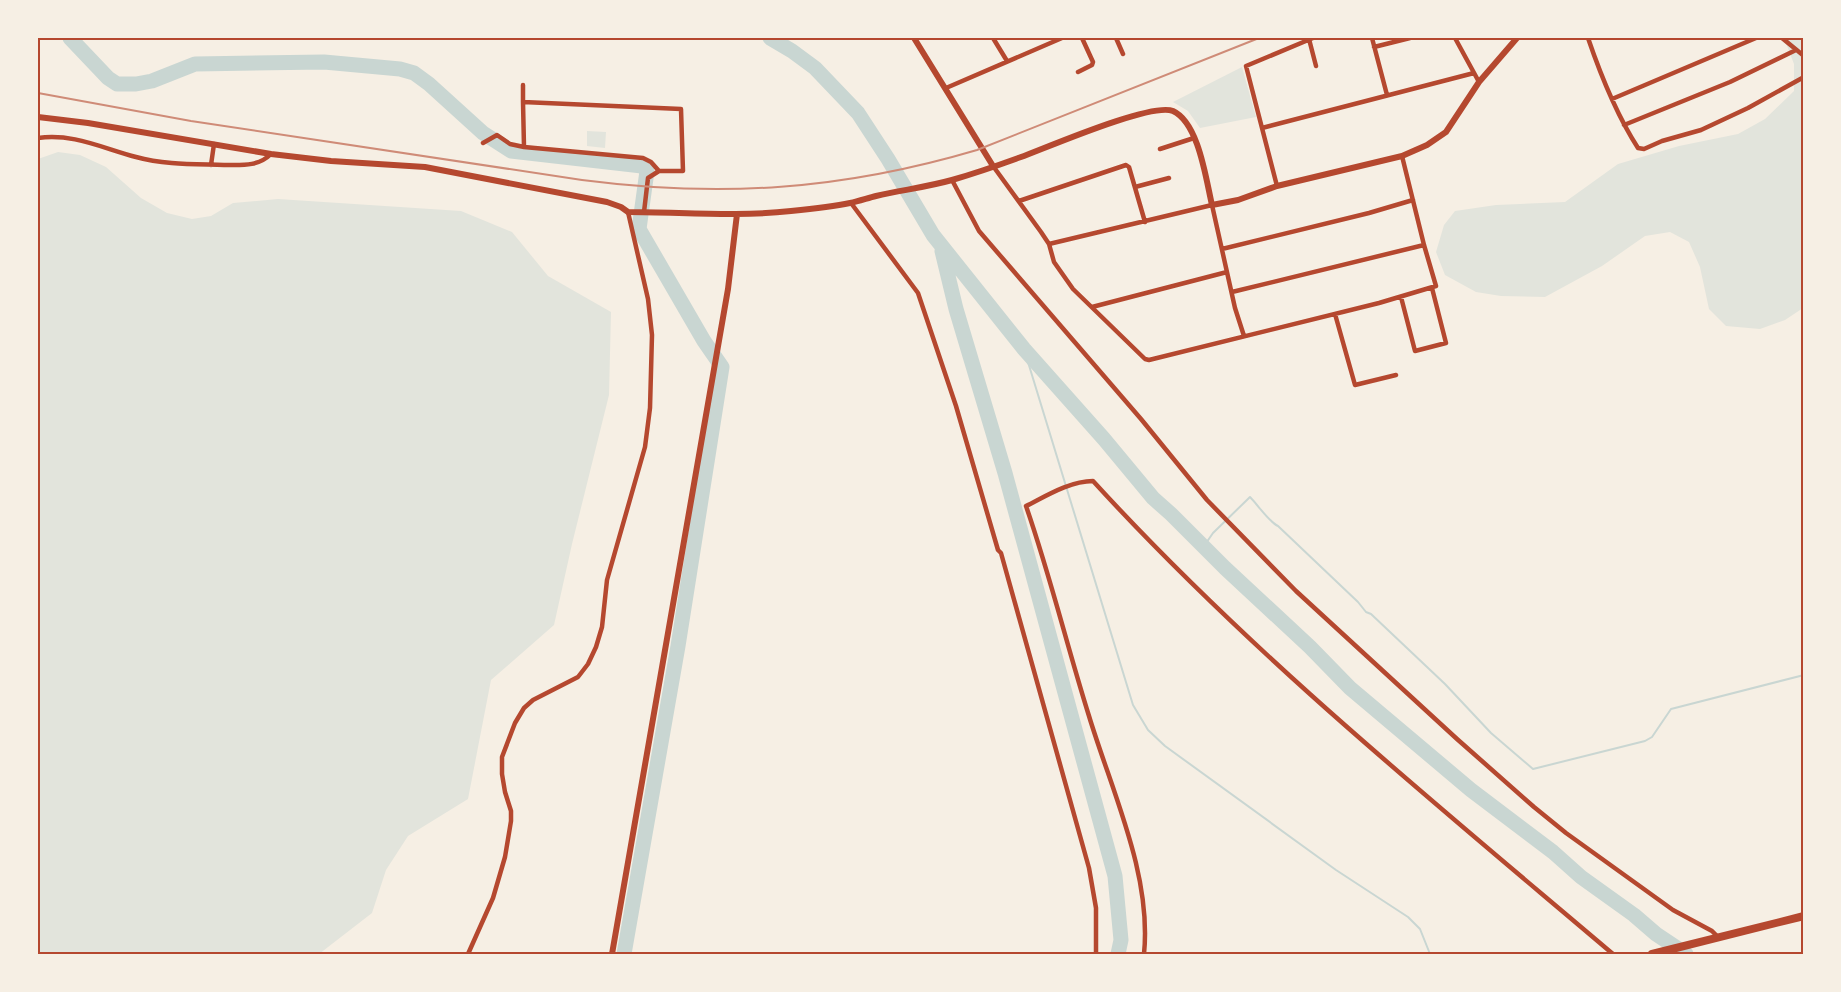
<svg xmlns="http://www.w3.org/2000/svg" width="1841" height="992" viewBox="0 0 1841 992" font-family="'Public Sans',sans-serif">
<rect width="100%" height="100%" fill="#f6efe4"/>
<path fill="#e2e4dc" d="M 1784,38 L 1803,38 L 1803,308 L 1785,320 L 1760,329 L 1726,326 L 1709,309 L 1700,267 L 1689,242 L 1670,232 L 1645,236 L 1602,266 L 1545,297 L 1501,296 L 1476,292 L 1445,275 L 1436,252 L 1444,225 L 1455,211 L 1496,205 L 1565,202 L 1618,164 L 1679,146 L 1738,134 L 1765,119 L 1794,91 L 1794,64 Z
M 1242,67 L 1256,117 L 1200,128 L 1188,111 L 1173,102 Z
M 587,131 L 606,132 L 605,148 L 587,146 Z
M 58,152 L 80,155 L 106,167 L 141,198 L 167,213 L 192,219 L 211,216 L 233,203 L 278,199 L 461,211 L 512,232 L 548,276 L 611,312 L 609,395 L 572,544 L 554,625 L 491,680 L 468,799 L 408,836 L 386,870 L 372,913 L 319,954 L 38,954 L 38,159 Z"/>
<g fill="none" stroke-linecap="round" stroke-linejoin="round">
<path stroke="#c9d6d2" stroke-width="2" d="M 1024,349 L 1133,705 L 1148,730 L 1165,746 L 1336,870 L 1408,917 L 1420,929 L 1430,954
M 1204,546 L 1213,533 L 1250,497 C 1258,505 1269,522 1278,526 L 1358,602 L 1366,612 L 1371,614 L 1445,684 L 1491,733 L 1533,769 L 1645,741 L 1652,737 L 1671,709 L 1804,675"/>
<path stroke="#c9d6d2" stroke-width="15" d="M 70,38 L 108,78 L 117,84 L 136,84 L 152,81 L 195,64 L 324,62 L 400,69 L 414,73 L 429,84 L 483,133 L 511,151 L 642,166 L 647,171 L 639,229 L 704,341 L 722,367 L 678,646 L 624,954
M 770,38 L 792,51 L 815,68 L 858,113 L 888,159 L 933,235 L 1024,349 L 1104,439 L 1153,498 L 1171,514 L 1225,568 L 1310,647 L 1350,688 L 1471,790 L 1553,852 L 1581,877 L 1634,915 L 1656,934 L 1686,954
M 942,251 L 956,309 L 1005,473 L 1115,876 L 1121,940 L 1118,954"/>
<path stroke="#b5482f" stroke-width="4.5" d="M 993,38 L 1007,61
M 1116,38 L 1123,54
M 1372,38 L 1387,95
M 1455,38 L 1479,82
M 1588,38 C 1601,76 1616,114 1638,148 L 1644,149 L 1662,141 L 1701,130 L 1748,108 L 1804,77
M 1782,38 L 1804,56
M 1309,39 L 1316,66
M 1374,47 L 1410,38
M 1078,72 L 1092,65 L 1093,62 L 1082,38
M 523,85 L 523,102
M 946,88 L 1062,38
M 1612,99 L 1756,38
M 1624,125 L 1730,82 L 1796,50
M 1262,128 L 1474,73
M 38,138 C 73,133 102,148 136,157 C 165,165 194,164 224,165 C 241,165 258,167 271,154
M 483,143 L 497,135 L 510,144 L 524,147 L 643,158 L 651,162 L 659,171
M 524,147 L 523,102 L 681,109 L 683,171 L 659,171 L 648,178 L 644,212
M 1160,149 L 1194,138
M 211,165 L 214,144
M 993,166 L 1041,232 L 1049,244 L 1054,262 L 1073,289 L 1145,359 L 1149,360 L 1379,303 L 1436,286 L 1424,245 L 1402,156
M 952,180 L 979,231 L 1141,419 L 1207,500 L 1296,591 L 1457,739 L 1534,807 L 1566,833 L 1673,910 L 1712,931 L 1719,938
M 1277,186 L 1246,66 L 1313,38
M 1135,187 L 1169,178
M 1019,201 L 1126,165 L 1129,167 L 1145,222
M 851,203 L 918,293 L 956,406 L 998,550 L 1001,553 L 1089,868 L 1096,908 L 1096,954
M 1049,244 L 1212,205 L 1235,308 L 1244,336
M 1222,249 L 1369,213 L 1413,200
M 1232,292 L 1424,245
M 1401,297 L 1415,351 L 1446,343 L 1432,288
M 1092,307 L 1227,272
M 1335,314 L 1355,385 L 1396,375
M 468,954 L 493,898 L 505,857 L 511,821 L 511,811 L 505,792 L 502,774 L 502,757 L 515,723 L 524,708 L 533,700 L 578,677 L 588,664 L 596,647 L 602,627 L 607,580 L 645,447 L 650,408 L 652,335 L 648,299 L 628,212
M 1144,954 C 1152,875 1112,792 1089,716 C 1067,646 1050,575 1026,506 C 1046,496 1070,481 1093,481 C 1251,654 1435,803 1613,954"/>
<path stroke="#b5482f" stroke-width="6" d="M 914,38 L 993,166
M 38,117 L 88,123 L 271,154 L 331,161 L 425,167 L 607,202 L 621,207 L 628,212 C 682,212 737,217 791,211 C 811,209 831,207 850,203 C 859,201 868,198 876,196 C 902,190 927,187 952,180 C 976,173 999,165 1021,157 C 1048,147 1152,102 1173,111 C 1199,123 1206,180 1212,205 L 1238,200 L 1277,186 L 1402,156 L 1427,145 L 1446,132 L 1479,82 L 1517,38
M 612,954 L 728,289 L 737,214"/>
<path stroke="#b5482f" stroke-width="8" d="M 1652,954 L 1804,916"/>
<path stroke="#cf8b77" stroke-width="2" d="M 38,93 L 191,121 L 582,180 C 721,198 842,190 977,150 L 1259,38"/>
</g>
<rect width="1841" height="992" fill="none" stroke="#f6efe4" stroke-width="78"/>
<rect x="39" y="39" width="1763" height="914" fill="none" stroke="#b5482f" stroke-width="2"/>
</svg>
